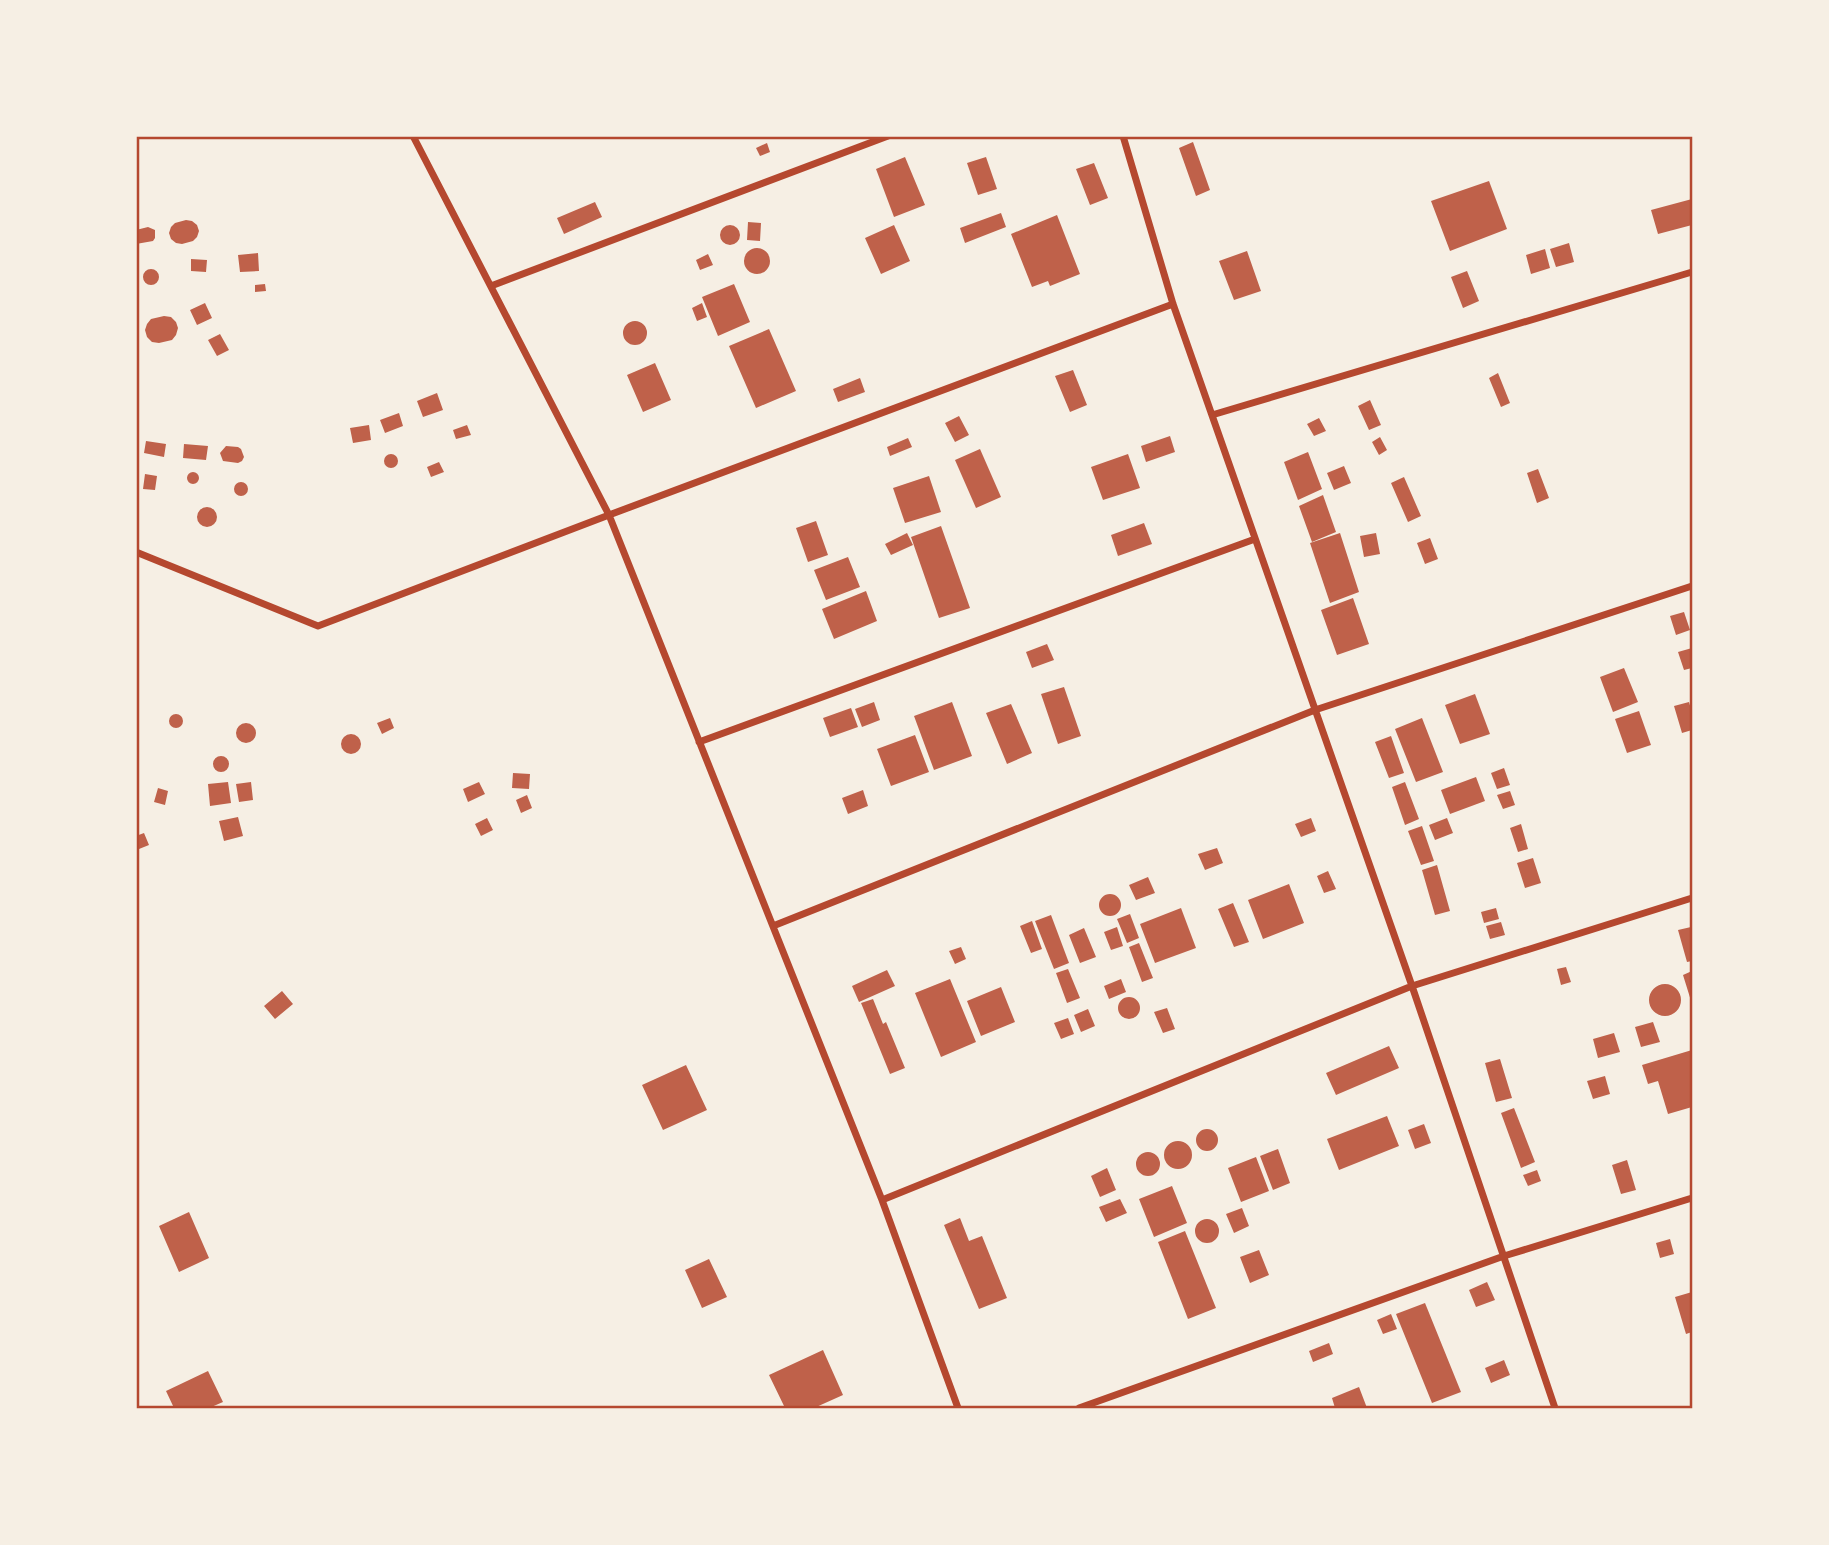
<svg xmlns="http://www.w3.org/2000/svg" width="1829" height="1545" viewBox="0 0 1829 1545" font-family="'Fira Sans',sans-serif">
<rect width="100%" height="100%" fill="#f6efe4"/>
<path fill="#bf614a" d="M 1193,142 L 1210,190 L 1196,196 L 1179,148 Z
M 767,143 L 770,152 L 760,156 L 756,148 Z
M 905,157 L 925,205 L 894,217 L 876,169 Z
M 986,157 L 997,189 L 978,195 L 967,163 Z
M 1094,163 L 1108,198 L 1090,205 L 1076,169 Z
M 1489,181 L 1507,229 L 1450,251 L 1431,201 Z
M 1692,199 L 1692,225 L 1658,234 L 1651,210 Z
M 595,202 L 602,217 L 564,234 L 557,218 Z
M 1001,213 L 1006,227 L 965,243 L 960,228 Z
M 1057,215 L 1080,274 L 1050,286 L 1048,281 L 1032,287 L 1011,234 Z
M 186,220 L 192,221 L 197,225 L 199,231 L 197,237 L 193,241 L 182,244 L 176,243 L 171,239 L 169,233 L 171,227 L 175,223 Z
M 748,222 L 761,223 L 760,241 L 747,240 Z
M720 235a10 10 0 1 1 20 0a10 10 0 1 1-20 0Z
M 894,225 L 910,261 L 881,274 L 865,238 Z
M 148,227 L 155,230 L 155,238 L 153,241 L 136,244 L 136,230 Z
M 1569,243 L 1574,262 L 1556,267 L 1550,249 Z
M744 261a13 13 0 1 1 26 0a13 13 0 1 1-26 0Z
M 1545,249 L 1550,268 L 1531,274 L 1526,255 Z
M 1247,251 L 1261,291 L 1234,300 L 1219,261 Z
M 258,253 L 259,271 L 240,272 L 238,255 Z
M 708,254 L 713,265 L 700,270 L 696,260 Z
M 191,259 L 207,260 L 206,272 L 191,271 Z
M143 277a8 8 0 1 1 16 0a8 8 0 1 1-16 0Z
M 1467,271 L 1479,301 L 1463,308 L 1451,277 Z
M 265,284 L 266,291 L 255,292 L 255,285 Z
M 734,284 L 750,322 L 718,336 L 702,297 Z
M 205,303 L 212,318 L 197,325 L 190,310 Z
M 702,303 L 707,317 L 697,321 L 692,308 Z
M 164,316 L 171,317 L 176,322 L 178,328 L 176,335 L 172,340 L 159,343 L 152,342 L 147,337 L 145,330 L 147,324 L 151,319 Z
M623 333a12 12 0 1 1 24 0a12 12 0 1 1-24 0Z
M 769,329 L 796,391 L 756,408 L 729,346 Z
M 220,334 L 229,350 L 217,356 L 208,340 Z
M 655,363 L 671,400 L 643,412 L 627,375 Z
M 1073,370 L 1087,405 L 1070,412 L 1055,376 Z
M 1498,373 L 1510,403 L 1501,407 L 1489,378 Z
M 860,378 L 865,392 L 838,402 L 833,389 Z
M 437,393 L 443,410 L 423,417 L 417,401 Z
M 1370,400 L 1381,425 L 1369,430 L 1358,406 Z
M 399,413 L 403,426 L 385,433 L 380,420 Z
M 959,416 L 969,435 L 955,442 L 945,423 Z
M 1319,418 L 1326,431 L 1314,436 L 1307,424 Z
M 369,425 L 371,440 L 353,443 L 350,428 Z
M 467,425 L 471,435 L 456,439 L 453,430 Z
M 1170,436 L 1175,452 L 1146,462 L 1141,446 Z
M 1380,437 L 1387,450 L 1379,455 L 1372,442 Z
M 908,438 L 912,447 L 890,456 L 887,447 Z
M 146,441 L 166,444 L 164,457 L 144,453 Z
M 184,444 L 208,446 L 206,460 L 183,458 Z
M 226,446 L 238,447 L 241,449 L 244,457 L 242,461 L 238,463 L 223,461 L 220,453 Z
M 980,449 L 1001,497 L 976,508 L 955,460 Z
M 1308,452 L 1322,489 L 1298,500 L 1284,462 Z
M384 461a7 7 0 1 1 14 0a7 7 0 1 1-14 0Z
M 1128,454 L 1140,488 L 1103,500 L 1091,467 Z
M 439,462 L 444,472 L 431,477 L 427,467 Z
M 1344,466 L 1351,483 L 1334,490 L 1327,473 Z
M 1538,469 L 1549,498 L 1537,503 L 1527,473 Z
M187 478a6 6 0 1 1 12 0a6 6 0 1 1-12 0Z
M 145,474 L 157,476 L 155,490 L 143,489 Z
M 929,476 L 941,512 L 905,523 L 893,488 Z
M 1404,477 L 1421,516 L 1408,522 L 1391,483 Z
M234 489a7 7 0 1 1 14 0a7 7 0 1 1-14 0Z
M 1323,495 L 1336,532 L 1312,542 L 1299,506 Z
M197 517a10 10 0 1 1 20 0a10 10 0 1 1-20 0Z
M 816,521 L 828,555 L 808,562 L 796,528 Z
M 1144,523 L 1152,544 L 1118,556 L 1111,535 Z
M 941,526 L 970,608 L 939,618 L 911,537 Z
M 907,533 L 913,545 L 891,555 L 885,544 Z
M 1340,533 L 1359,592 L 1330,603 L 1310,543 Z
M 1376,533 L 1380,554 L 1364,557 L 1360,536 Z
M 1430,538 L 1438,559 L 1425,564 L 1417,543 Z
M 848,557 L 860,587 L 826,600 L 814,570 Z
M 866,591 L 877,621 L 834,639 L 822,609 Z
M 1353,598 L 1369,644 L 1337,655 L 1321,610 Z
M 1684,612 L 1690,630 L 1676,635 L 1670,616 Z
M 1047,644 L 1054,660 L 1032,668 L 1026,652 Z
M 1692,648 L 1692,668 L 1684,670 L 1678,652 Z
M 1624,668 L 1638,702 L 1613,712 L 1600,677 Z
M 1064,687 L 1081,736 L 1058,744 L 1041,694 Z
M 1475,694 L 1490,734 L 1460,744 L 1445,705 Z
M 874,702 L 880,720 L 862,727 L 855,709 Z
M 952,702 L 972,756 L 934,770 L 914,716 Z
M 1689,702 L 1692,713 L 1692,730 L 1682,733 L 1674,706 Z
M 1011,704 L 1032,753 L 1007,764 L 986,713 Z
M 851,708 L 858,727 L 830,737 L 823,718 Z
M 1639,711 L 1651,745 L 1627,753 L 1615,719 Z
M169 721a7 7 0 1 1 14 0a7 7 0 1 1-14 0Z
M 390,718 L 394,728 L 382,734 L 377,723 Z
M 1422,718 L 1443,772 L 1416,782 L 1395,729 Z
M236 733a10 10 0 1 1 20 0a10 10 0 1 1-20 0Z
M341 744a10 10 0 1 1 20 0a10 10 0 1 1-20 0Z
M 915,735 L 929,772 L 891,786 L 877,749 Z
M 1391,736 L 1404,773 L 1389,778 L 1375,742 Z
M213 764a8 8 0 1 1 16 0a8 8 0 1 1-16 0Z
M 1504,768 L 1510,785 L 1497,789 L 1491,773 Z
M 513,773 L 530,774 L 529,789 L 512,788 Z
M 1476,777 L 1485,801 L 1450,814 L 1441,790 Z
M 228,782 L 231,803 L 210,806 L 208,784 Z
M 251,782 L 253,800 L 239,802 L 236,784 Z
M 479,782 L 485,794 L 468,802 L 463,789 Z
M 1405,782 L 1419,819 L 1405,825 L 1392,787 Z
M 158,788 L 168,791 L 165,805 L 154,802 Z
M 863,790 L 868,806 L 848,814 L 842,798 Z
M 1510,791 L 1515,805 L 1503,809 L 1497,795 Z
M 527,795 L 532,808 L 521,813 L 516,800 Z
M 238,817 L 243,836 L 224,841 L 219,821 Z
M 487,818 L 493,830 L 481,836 L 475,824 Z
M 1311,818 L 1316,831 L 1301,837 L 1295,824 Z
M 1447,818 L 1453,833 L 1435,840 L 1429,825 Z
M 1521,824 L 1528,849 L 1518,852 L 1510,828 Z
M 1422,826 L 1434,861 L 1421,865 L 1408,831 Z
M 144,833 L 149,845 L 139,849 L 136,845 L 136,836 Z
M 1217,848 L 1223,863 L 1205,870 L 1198,854 Z
M 1533,858 L 1541,883 L 1525,888 L 1517,863 Z
M 1437,865 L 1450,911 L 1435,915 L 1422,870 Z
M 1328,871 L 1336,889 L 1324,893 L 1317,876 Z
M 1148,877 L 1155,893 L 1136,900 L 1129,885 Z
M 1289,884 L 1304,923 L 1263,939 L 1248,900 Z
M1099 905a11 11 0 1 1 22 0a11 11 0 1 1-22 0Z
M 1233,903 L 1249,942 L 1234,947 L 1218,909 Z
M 1181,908 L 1196,948 L 1155,963 L 1140,924 Z
M 1496,908 L 1499,919 L 1484,923 L 1481,912 Z
M 1130,914 L 1139,938 L 1127,943 L 1117,919 Z
M 1051,915 L 1069,963 L 1054,969 L 1035,921 Z
M 1032,921 L 1042,949 L 1031,953 L 1020,926 Z
M 1501,922 L 1505,935 L 1490,939 L 1486,926 Z
M 1117,927 L 1123,946 L 1111,950 L 1104,932 Z
M 1691,927 L 1692,933 L 1692,961 L 1687,962 L 1678,930 Z
M 1084,928 L 1096,957 L 1080,963 L 1069,935 Z
M 1139,943 L 1153,978 L 1142,982 L 1129,947 Z
M 961,947 L 966,959 L 955,964 L 949,951 Z
M 1566,967 L 1571,982 L 1561,985 L 1557,969 Z
M 1068,969 L 1080,998 L 1067,1003 L 1056,973 Z
M 887,970 L 895,986 L 859,1002 L 852,986 Z
M 1692,971 L 1692,1004 L 1683,975 Z
M 950,979 L 976,1042 L 941,1057 L 915,993 Z
M 1121,979 L 1126,992 L 1109,999 L 1104,986 Z
M1649 1000a16 16 0 1 1 32 0a16 16 0 1 1-32 0Z
M 1001,987 L 1015,1022 L 981,1036 L 967,1001 Z
M 282,991 L 293,1004 L 275,1019 L 264,1006 Z
M1118 1008a11 11 0 1 1 22 0a11 11 0 1 1-22 0Z
M 873,999 L 883,1024 L 886,1022 L 905,1068 L 890,1074 L 861,1003 Z
M 1167,1008 L 1175,1029 L 1163,1033 L 1154,1012 Z
M 1088,1009 L 1095,1026 L 1081,1032 L 1074,1015 Z
M 1068,1018 L 1074,1034 L 1061,1039 L 1054,1023 Z
M 1653,1022 L 1660,1042 L 1641,1047 L 1635,1027 Z
M 1614,1033 L 1620,1052 L 1598,1058 L 1593,1039 Z
M 1389,1046 L 1399,1068 L 1336,1095 L 1326,1073 Z
M 1692,1050 L 1692,1107 L 1668,1114 L 1658,1081 L 1648,1084 L 1642,1065 Z
M 1500,1059 L 1512,1098 L 1496,1102 L 1485,1063 Z
M 686,1065 L 707,1110 L 663,1130 L 642,1085 Z
M 1605,1076 L 1610,1094 L 1593,1099 L 1587,1081 Z
M 1514,1108 L 1535,1162 L 1521,1168 L 1501,1113 Z
M 1387,1116 L 1399,1146 L 1339,1170 L 1327,1139 Z
M 1424,1124 L 1431,1143 L 1415,1149 L 1408,1130 Z
M1196 1140a11 11 0 1 1 22 0a11 11 0 1 1-22 0Z
M1164 1155a14 14 0 1 1 28 0a14 14 0 1 1-28 0Z
M 1278,1149 L 1290,1183 L 1273,1190 L 1260,1156 Z
M1136 1164a12 12 0 1 1 24 0a12 12 0 1 1-24 0Z
M 1256,1157 L 1269,1191 L 1241,1202 L 1228,1168 Z
M 1627,1160 L 1636,1190 L 1621,1194 L 1612,1165 Z
M 1107,1168 L 1116,1190 L 1100,1197 L 1091,1176 Z
M 1537,1170 L 1541,1181 L 1528,1186 L 1523,1175 Z
M 1172,1186 L 1187,1223 L 1154,1237 L 1139,1199 Z
M 1120,1199 L 1127,1213 L 1106,1222 L 1099,1207 Z
M 1242,1208 L 1249,1226 L 1234,1233 L 1226,1214 Z
M 189,1212 L 209,1258 L 179,1272 L 159,1226 Z
M 960,1218 L 969,1241 L 982,1236 L 1007,1298 L 979,1309 L 944,1225 Z
M1195 1231a12 12 0 1 1 24 0a12 12 0 1 1-24 0Z
M 1185,1231 L 1216,1308 L 1188,1319 L 1158,1242 Z
M 1670,1239 L 1674,1254 L 1660,1258 L 1656,1243 Z
M 1259,1250 L 1269,1275 L 1250,1283 L 1240,1257 Z
M 709,1259 L 727,1297 L 702,1308 L 685,1270 Z
M 1487,1282 L 1495,1300 L 1476,1307 L 1469,1290 Z
M 1692,1292 L 1692,1332 L 1686,1334 L 1675,1297 Z
M 1425,1303 L 1461,1392 L 1432,1403 L 1396,1314 Z
M 1391,1314 L 1397,1329 L 1383,1334 L 1377,1320 Z
M 1329,1343 L 1333,1354 L 1313,1362 L 1309,1351 Z
M 823,1350 L 843,1395 L 814,1408 L 785,1408 L 769,1375 Z
M 1504,1360 L 1510,1375 L 1491,1383 L 1485,1368 Z
M 208,1371 L 223,1402 L 209,1408 L 174,1408 L 166,1391 Z
M 1359,1387 L 1367,1408 L 1335,1408 L 1332,1398 Z"/>
<g fill="none" stroke-linecap="round" stroke-linejoin="round">
<path stroke="#b5482f" stroke-width="7" d="M 413,136 L 609,515 L 882,1200 L 958,1408
M 1123,136 L 1173,304 L 1412,986 L 1555,1408
M 491,286 L 888,136
M 1212,415 L 1692,272
M 136,552 L 318,626 L 609,515 L 1173,304
M 699,742 L 1255,539
M 773,926 L 1315,710 L 1692,586
M 882,1200 L 1412,986 L 1692,898
M 1079,1408 L 1504,1256 L 1692,1198"/>
</g>
<rect width="1829" height="1545" fill="none" stroke="#f6efe4" stroke-width="276"/>
<rect x="138" y="138" width="1553" height="1269" fill="none" stroke="#b5482f" stroke-width="2.5"/>
</svg>
